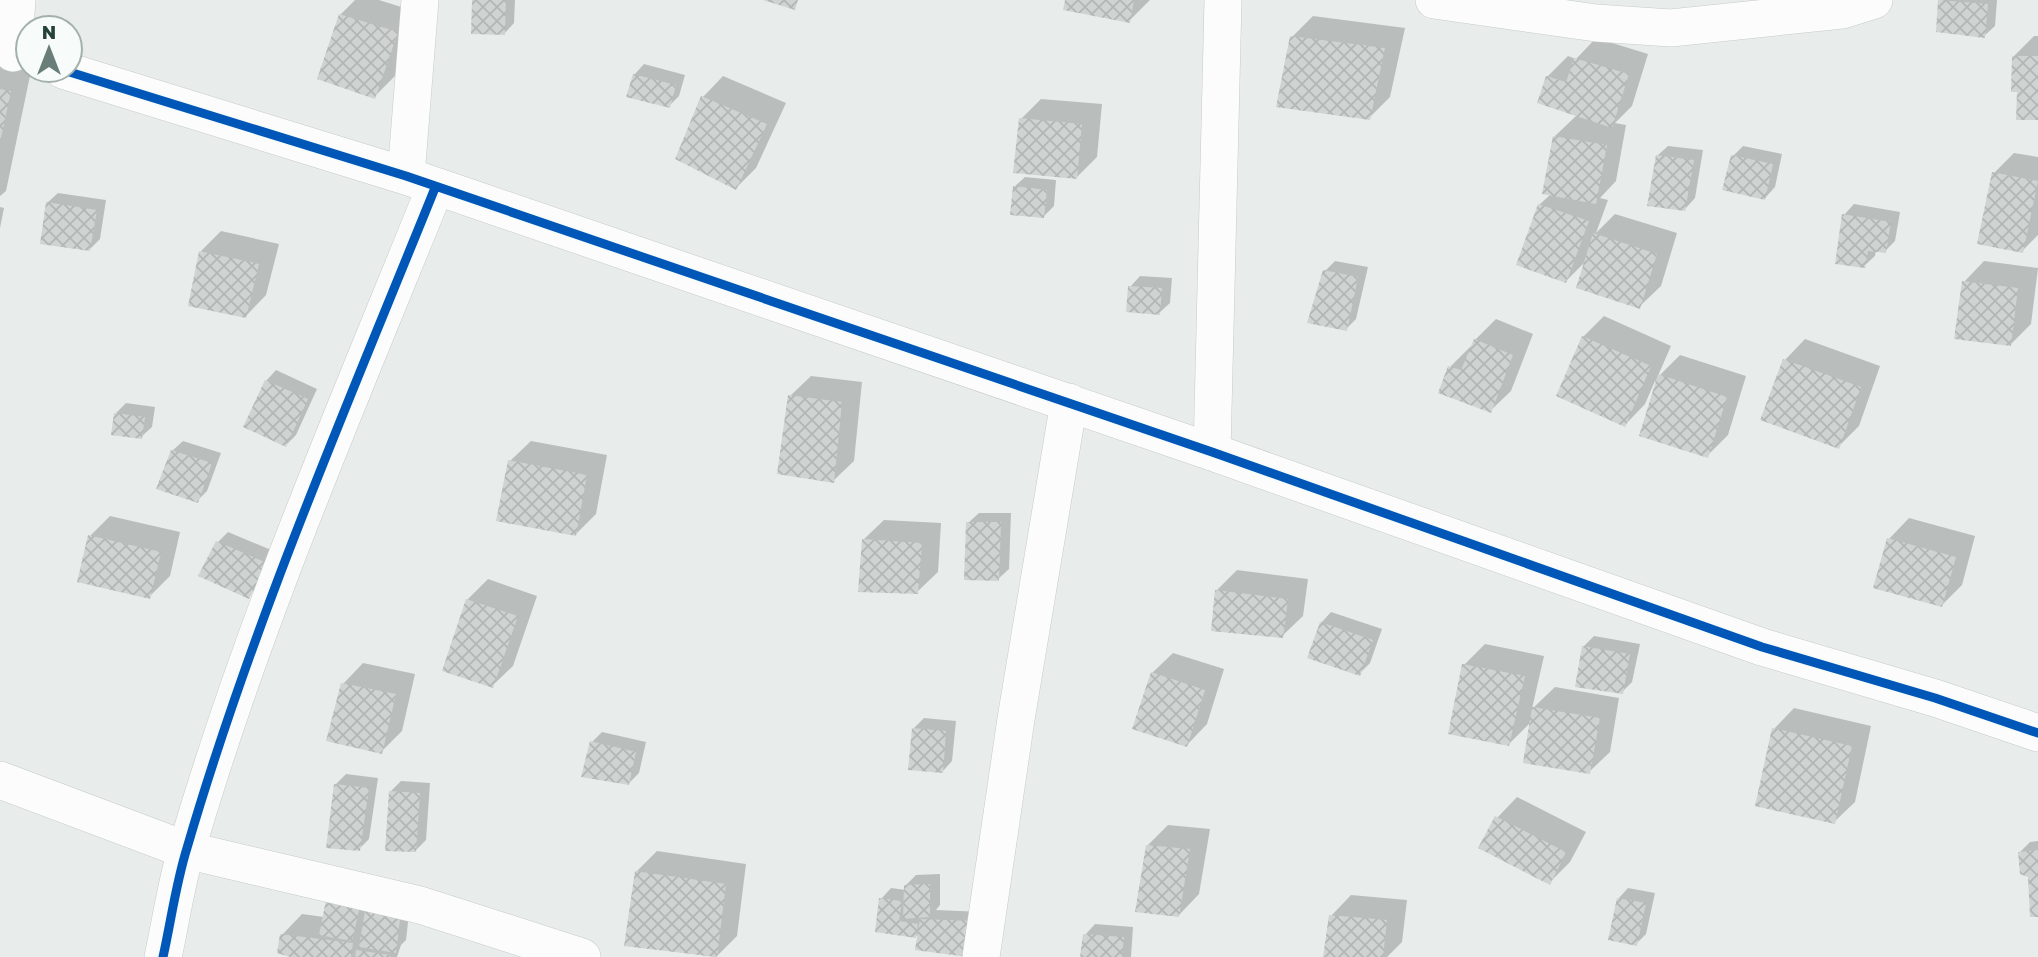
<svg xmlns="http://www.w3.org/2000/svg" width="2038" height="957" viewBox="0 0 2038 957" font-family="'Golos Text',sans-serif">
<defs>
<pattern id="building-cross-hatch" width="8" height="8" patternUnits="userSpaceOnUse" patternTransform="scale(1.75)"><rect width="8" height="8" fill="#cfd4d2"/><path d="M0 0l8 8M0 8l8-8" fill="none" stroke="#b2b7b5"/></pattern>
</defs>
<rect width="100%" height="100%" fill="#e8edeb"/>
<path fill="#0003" d="M 355,0 L 379,0 L 417,12 L 395,76 L 374,97 L 340,15 Z
M 473,0 L 515,0 L 514,23 L 504,34 Z
M 1067,0 L 1150,0 L 1129,21 Z
M 1941,0 L 1997,0 L 1995,26 L 1984,36 Z
M 1313,16 L 1405,28 L 1390,97 L 1369,118 L 1292,37 Z
M 2034,36 L 2038,36 L 2038,118 L 2019,91 L 2014,56 Z
M 1596,38 L 1648,54 L 1632,106 L 1615,123 L 1626,125 L 1616,181 L 1600,198 L 1608,200 L 1596,233 L 1615,214 L 1677,233 L 1661,286 L 1640,306 L 1587,260 L 1566,281 L 1539,205 L 1551,194 L 1555,136 L 1577,115 L 1547,77 L 1568,56 L 1576,59 Z
M 0,64 L 31,71 L 6,191 L 0,196 Z
M 644,64 L 685,75 L 679,96 L 669,106 L 634,75 Z
M 723,76 L 786,103 L 756,168 L 736,188 L 677,158 L 703,97 Z
M 1041,99 L 1102,104 L 1097,157 L 1076,178 L 1021,119 Z
M 1668,146 L 1703,150 L 1695,198 L 1685,209 L 1657,156 Z
M 1743,146 L 1782,154 L 1775,187 L 1765,198 L 1733,156 Z
M 2014,153 L 2038,157 L 2038,235 L 2022,251 L 1994,173 Z
M 1025,177 L 1056,180 L 1054,206 L 1044,216 L 1014,187 Z
M 58,193 L 106,200 L 100,239 L 90,249 L 47,203 Z
M 1854,204 L 1900,212 L 1895,241 L 1885,251 L 1876,250 L 1875,256 L 1864,266 L 1844,215 Z
M 0,207 L 4,208 L 0,228 Z
M 221,231 L 279,244 L 266,295 L 246,316 L 201,251 Z
M 1335,261 L 1368,267 L 1356,319 L 1346,329 L 1325,271 Z
M 1984,261 L 2038,268 L 2031,324 L 2011,344 L 1964,282 Z
M 1140,276 L 1172,278 L 1170,303 L 1159,313 L 1130,287 Z
M 1604,316 L 1671,346 L 1657,378 L 1680,355 L 1746,376 L 1728,435 L 1707,456 L 1658,382 L 1655,381 L 1645,404 L 1625,425 L 1583,337 Z
M 1496,319 L 1533,334 L 1511,391 L 1490,411 L 1450,367 L 1471,346 L 1473,347 L 1475,340 Z
M 1805,339 L 1880,366 L 1859,426 L 1838,447 L 1762,419 L 1785,360 Z
M 276,370 L 317,389 L 296,435 L 286,445 L 266,381 Z
M 811,376 L 862,382 L 854,461 L 833,481 L 790,396 Z
M 126,403 L 155,407 L 152,427 L 141,437 L 116,413 Z
M 183,441 L 221,453 L 207,491 L 197,501 L 172,451 Z
M 531,441 L 607,455 L 596,514 L 576,534 L 510,461 Z
M 979,513 L 1011,513 L 1009,569 L 998,579 L 968,523 Z
M 110,516 L 180,532 L 170,576 L 149,597 L 90,536 Z
M 1909,518 L 1975,536 L 1962,585 L 1941,606 L 1889,539 Z
M 884,520 L 941,523 L 938,572 L 917,592 L 863,540 Z
M 228,532 L 276,552 L 258,586 L 248,597 L 218,542 Z
M 1237,570 L 1308,579 L 1303,616 L 1282,636 L 1216,591 Z
M 488,579 L 537,596 L 513,666 L 492,686 L 467,600 Z
M 1331,612 L 1382,629 L 1370,663 L 1359,674 L 1321,623 Z
M 1594,636 L 1640,644 L 1632,682 L 1622,692 L 1583,647 Z
M 1485,644 L 1544,656 L 1532,709 L 1555,687 L 1619,698 L 1610,752 L 1589,772 L 1532,721 L 1509,744 L 1464,665 Z
M 1173,653 L 1224,669 L 1207,724 L 1187,745 L 1152,673 Z
M 363,663 L 415,674 L 402,731 L 381,752 L 343,684 Z
M 1794,708 L 1871,726 L 1855,802 L 1834,822 L 1774,729 Z
M 924,718 L 956,721 L 952,761 L 942,772 L 913,729 Z
M 602,732 L 646,742 L 639,773 L 629,783 L 592,742 Z
M 346,774 L 378,778 L 369,839 L 359,849 L 336,784 Z
M 401,781 L 430,783 L 426,840 L 415,851 L 391,791 Z
M 1517,797 L 1586,832 L 1570,862 L 1550,882 L 1497,818 Z
M 1168,825 L 1210,829 L 1199,894 L 1179,915 L 1148,845 Z
M 2038,841 L 2038,915 L 2029,875 L 2020,852 L 2030,842 Z
M 657,851 L 746,864 L 737,936 L 716,957 L 626,945 L 636,872 Z
M 940,874 L 940,905 L 936,910 L 983,912 L 978,944 L 877,930 L 881,899 L 891,888 L 906,890 L 906,885 L 916,875 Z
M 1628,888 L 1655,893 L 1646,934 L 1636,944 L 1618,899 Z
M 1351,895 L 1407,900 L 1402,942 L 1387,957 L 1325,957 L 1331,916 Z
M 375,898 L 410,905 L 406,940 L 401,945 L 397,957 L 292,957 L 282,935 L 302,914 L 324,917 Z
M 1095,924 L 1133,927 L 1131,957 L 1082,957 L 1085,935 Z"/>
<path fill="url(#building-cross-hatch)" d="M 472,0 L 506,0 L 505,35 L 471,34 Z
M 763,0 L 798,0 L 795,10 Z
M 1065,0 L 1134,0 L 1130,23 L 1063,10 Z
M 1938,0 L 1988,4 L 1985,38 L 1936,32 Z
M 339,14 L 398,32 L 375,99 L 317,79 Z
M 1290,36 L 1385,48 L 1370,120 L 1276,107 Z
M 2012,56 L 2038,56 L 2038,120 L 2016,120 L 2017,92 L 2011,92 Z
M 1574,58 L 1629,74 L 1612,128 L 1537,103 L 1546,76 L 1566,82 Z
M 633,74 L 676,85 L 670,108 L 626,97 Z
M 0,89 L 11,91 L 1,138 L 0,138 Z
M 701,96 L 767,124 L 736,190 L 675,159 Z
M 1019,118 L 1082,124 L 1077,179 L 1013,173 Z
M 1553,136 L 1607,145 L 1596,204 L 1542,194 Z
M 1656,155 L 1694,160 L 1685,211 L 1647,206 Z
M 1731,155 L 1773,164 L 1765,200 L 1722,190 Z
M 1992,172 L 2038,181 L 2023,253 L 1977,244 Z
M 1013,186 L 1047,190 L 1044,218 L 1010,215 Z
M 46,202 L 97,210 L 90,251 L 40,244 Z
M 1538,204 L 1589,221 L 1566,283 L 1516,265 Z
M 1842,214 L 1891,222 L 1886,253 L 1868,251 L 1865,268 L 1835,264 Z
M 1593,233 L 1657,254 L 1640,309 L 1576,288 Z
M 199,251 L 259,264 L 246,318 L 188,306 Z
M 1323,270 L 1358,277 L 1347,331 L 1307,323 Z
M 1962,281 L 2018,288 L 2011,346 L 1954,339 Z
M 1128,286 L 1162,288 L 1160,315 L 1126,312 Z
M 1582,336 L 1651,366 L 1625,427 L 1556,396 Z
M 1474,339 L 1513,355 L 1491,413 L 1438,393 L 1448,366 L 1461,370 Z
M 1783,359 L 1861,387 L 1839,449 L 1760,420 Z
M 1658,374 L 1727,397 L 1708,458 L 1639,436 Z
M 265,380 L 308,399 L 286,447 L 243,427 Z
M 788,395 L 842,402 L 834,483 L 777,474 Z
M 114,413 L 145,417 L 142,439 L 111,435 Z
M 171,450 L 212,463 L 198,503 L 156,489 Z
M 508,460 L 587,475 L 576,536 L 496,521 Z
M 966,522 L 1001,522 L 999,581 L 964,580 Z
M 88,535 L 161,552 L 150,599 L 77,582 Z
M 1887,538 L 1956,557 L 1942,607 L 1873,588 Z
M 862,539 L 922,543 L 918,594 L 858,592 Z
M 216,541 L 267,563 L 249,599 L 198,576 Z
M 1215,590 L 1288,599 L 1283,638 L 1211,631 Z
M 466,599 L 518,616 L 493,688 L 442,671 Z
M 1320,622 L 1373,640 L 1360,676 L 1307,658 Z
M 1582,646 L 1630,654 L 1623,694 L 1575,687 Z
M 1462,664 L 1525,676 L 1509,746 L 1448,734 Z
M 1151,672 L 1205,690 L 1187,747 L 1132,729 Z
M 341,683 L 396,694 L 382,754 L 326,741 Z
M 1532,707 L 1600,718 L 1590,774 L 1523,763 Z
M 912,728 L 946,731 L 943,773 L 908,770 Z
M 1772,728 L 1852,746 L 1835,824 L 1755,806 Z
M 590,741 L 636,752 L 629,785 L 581,777 Z
M 334,784 L 369,788 L 360,851 L 326,848 Z
M 389,791 L 420,793 L 416,852 L 385,851 Z
M 1495,816 L 1566,852 L 1550,885 L 1478,848 Z
M 1146,845 L 1190,849 L 1179,917 L 1135,912 Z
M 2038,850 L 2038,917 L 2030,917 L 2028,877 L 2020,874 L 2018,852 Z
M 635,871 L 726,884 L 717,957 L 624,946 Z
M 930,884 L 930,917 L 903,919 L 904,885 Z
M 879,898 L 902,901 L 899,921 L 918,924 L 916,938 L 875,932 Z
M 1617,898 L 1646,903 L 1637,946 L 1608,940 Z
M 367,899 L 402,903 L 396,953 L 359,947 Z
M 326,900 L 360,906 L 352,941 L 319,935 Z
M 1329,915 L 1387,920 L 1383,957 L 1323,957 Z
M 920,919 L 973,921 L 968,957 L 915,950 Z
M 280,934 L 353,943 L 351,957 L 290,957 L 277,953 Z
M 1083,934 L 1124,937 L 1122,957 L 1080,957 Z
M 356,950 L 390,955 L 390,957 L 355,957 Z"/>
<g fill="none" stroke-linecap="round" stroke-linejoin="round">
<g stroke="#c5cac8" stroke-width="38">
<path id="street" d="M 1434,0 L 1596,23 L 1671,28 L 1842,10 L 1874,0
M 13,53 L 17,0
M 63,70 L 406,176 L 1212,452 L 1762,647 L 1935,698 L 2038,733
M 406,176 L 420,0
M 1212,452 L 1223,0
M 0,780 L 186,850 L 420,905 L 582,957
M 163,957 C 171,921 176,883 187,848 C 253,622 347,406 435,188
M 981,957 L 1016,719 L 1069,402"/>
</g>
<use href="#street" stroke="#fcfcfc" stroke-width="37"/>
<g stroke="#f7fbf9" stroke-width="13">
<path id="cycleway" d="M 63,70 L 406,176 L 1212,452 L 1762,647 L 1935,698 L 2038,733
M 163,957 C 171,921 176,883 187,848 C 253,622 347,406 435,188"/>
</g>
<use href="#cycleway" stroke="#0057b8" stroke-width="9"/>
</g>
<g transform="translate(49 49)"><circle r="33" fill="#f7fbf9" stroke="#a3b1ad" stroke-width="2"/>
<path d="M0-5L12 26L0 18L-12 26Z" fill="#697e78"/>
<text y="-10" font-size="19" font-weight="bold" text-anchor="middle" fill="#24423a">N</text>
</g>
</svg>
